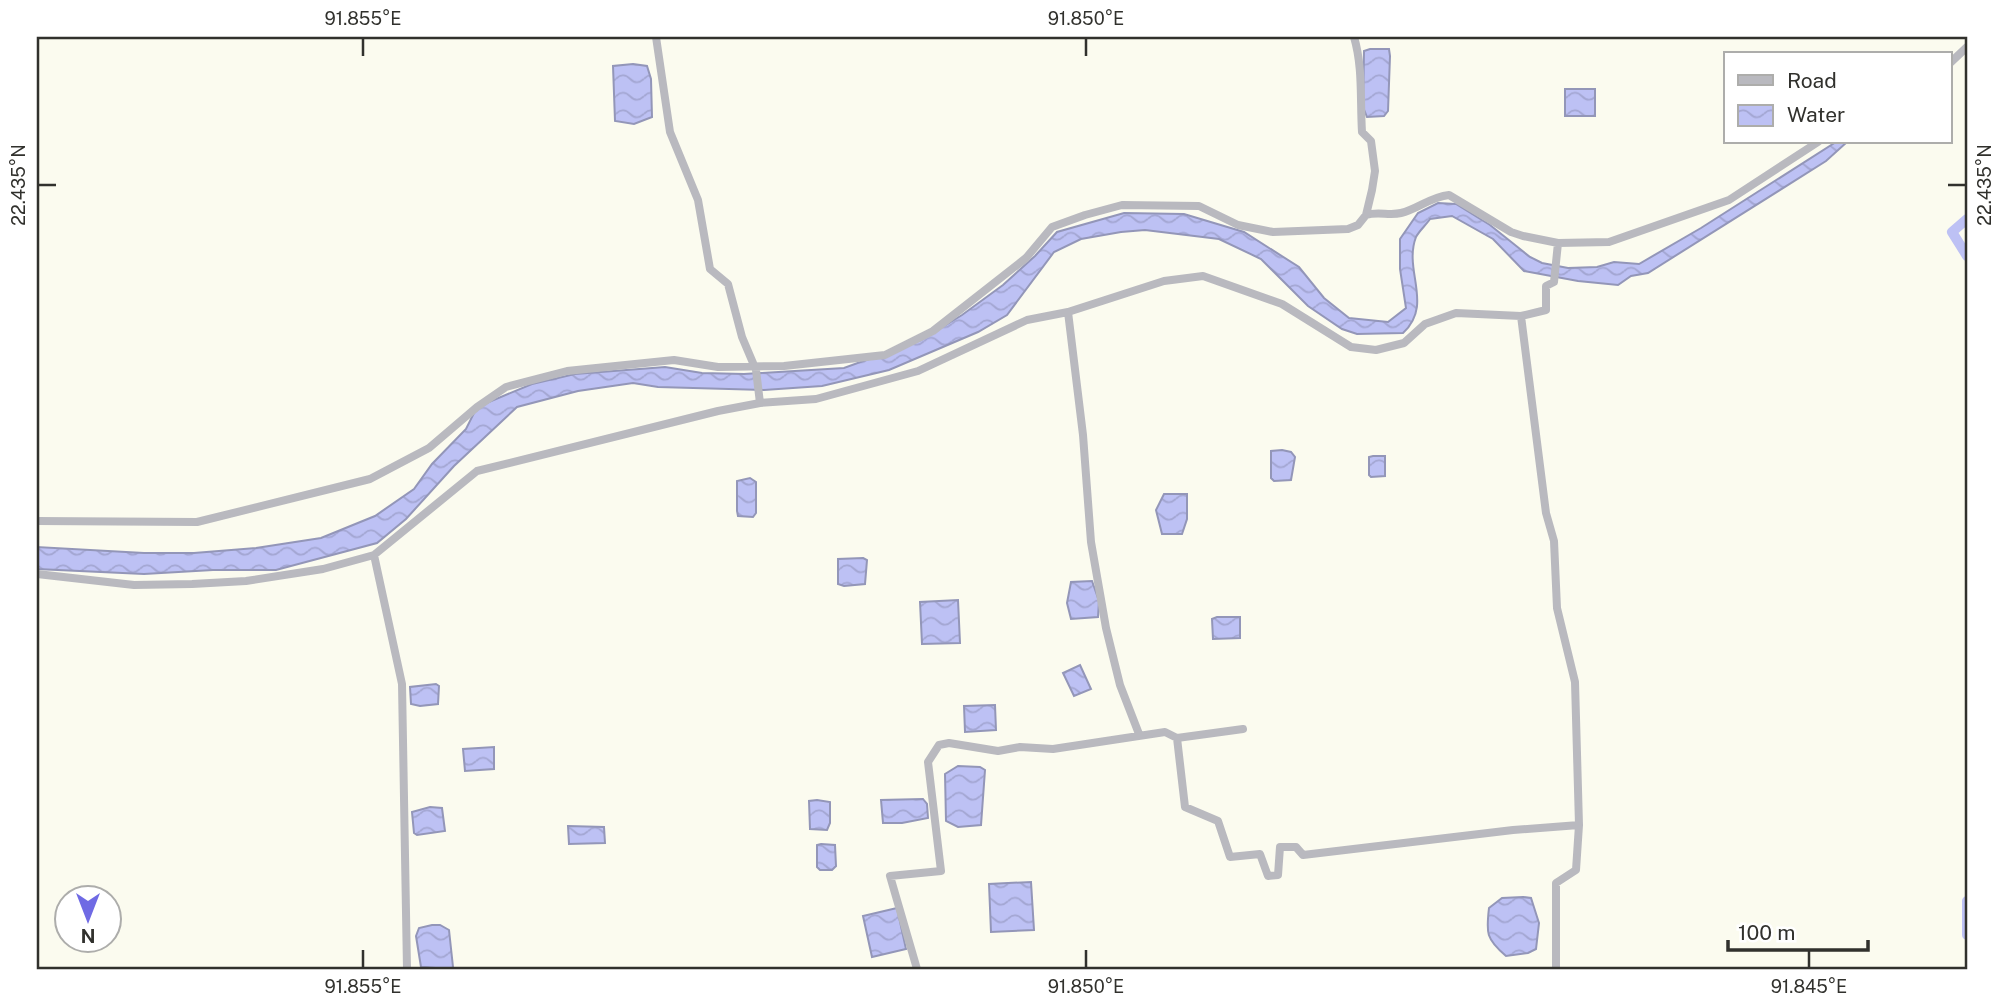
<svg xmlns="http://www.w3.org/2000/svg" width="2004" height="1006" viewBox="0 0 2004 1006" font-family="'Public Sans',sans-serif">
<defs>
<pattern id="water-waves" width="16" height="10" patternUnits="userSpaceOnUse" patternTransform="scale(1.75)"><rect width="16" height="10" fill="#bdc1f4"/><path d="M0 5q4-4 8 0t8 0" fill="none" stroke="#a3a6d2"/></pattern>
</defs>
<rect width="100%" height="100%" fill="#fbfbef"/>
<path fill="url(#water-waves)" stroke="#9396b8" stroke-width="2" d="M 1370,49 L 1389,49 L 1390,56 L 1388,111 L 1384,116 L 1367,117 L 1363,107 L 1364,51 Z
M 633,64 L 647,66 L 651,79 L 652,117 L 634,124 L 615,121 L 613,66 Z
M 1565,89 L 1595,89 L 1595,116 L 1565,116 Z
M 1836,142 L 1847,142 L 1826,161 L 1648,273 L 1631,276 L 1618,285 L 1578,281 L 1524,271 L 1493,239 L 1452,216 L 1430,219 C 1426,225 1419,231 1416,237 C 1403,271 1434,304 1403,333 L 1357,334 L 1342,329 L 1308,306 L 1261,259 L 1219,239 L 1145,230 L 1121,232 L 1081,239 L 1054,252 L 1007,315 L 978,332 L 889,370 L 822,386 L 764,390 L 658,387 L 633,383 L 578,391 L 517,407 L 454,466 L 406,519 L 377,543 L 276,570 L 213,570 L 144,574 L 37,569 L 37,547 L 144,553 L 194,553 L 256,548 L 321,538 L 375,516 L 414,489 L 432,464 L 466,429 L 477,407 L 532,384 L 575,374 L 665,367 L 702,373 L 744,374 L 844,368 L 921,340 L 962,315 L 1003,285 L 1035,256 L 1057,232 L 1124,213 L 1184,214 L 1244,232 L 1299,267 L 1324,298 L 1349,318 L 1388,322 L 1406,308 L 1400,269 L 1400,239 L 1418,213 L 1438,203 L 1456,204 L 1490,225 L 1530,257 L 1542,263 L 1568,268 L 1597,267 L 1614,262 L 1639,264 L 1701,228 Z
M 1282,450 L 1291,452 L 1295,457 L 1291,480 L 1274,481 L 1271,478 L 1271,451 Z
M 1373,456 L 1385,456 L 1385,476 L 1371,477 L 1369,475 L 1369,457 Z
M 750,478 L 756,482 L 756,513 L 753,517 L 738,516 L 737,511 L 737,481 Z
M 1164,494 L 1187,494 L 1187,519 L 1182,534 L 1162,534 L 1156,510 Z
M 863,558 L 867,560 L 865,584 L 844,586 L 838,584 L 838,559 Z
M 1092,581 L 1099,601 L 1098,617 L 1071,619 L 1067,603 L 1071,582 Z
M 958,600 L 960,643 L 922,644 L 920,602 Z
M 1217,617 L 1240,617 L 1240,638 L 1213,639 L 1212,619 Z
M 1080,665 L 1091,689 L 1074,696 L 1063,673 Z
M 436,684 L 439,686 L 438,704 L 420,706 L 411,704 L 410,687 Z
M 995,705 L 996,730 L 965,732 L 964,706 Z
M 494,747 L 494,769 L 465,771 L 463,749 Z
M 958,766 L 980,767 L 985,770 L 981,825 L 958,827 L 946,821 L 945,774 Z
M 923,799 L 927,804 L 928,818 L 902,823 L 883,823 L 881,800 Z
M 817,800 L 830,802 L 830,823 L 827,830 L 810,829 L 809,801 Z
M 430,807 L 442,808 L 445,831 L 417,835 L 414,833 L 412,812 Z
M 568,826 L 604,827 L 605,843 L 569,844 Z
M 821,844 L 835,845 L 836,866 L 832,870 L 820,870 L 817,867 L 817,845 Z
M 1031,882 L 1034,930 L 991,932 L 989,884 Z
M 1523,897 L 1531,898 L 1539,923 L 1536,949 L 1528,953 L 1506,956 C 1486,939 1486,933 1489,908 L 1502,898 Z
M 897,908 L 906,949 L 872,957 L 863,916 Z
M 432,925 L 440,925 L 449,930 L 453,967 L 450,969 L 421,967 L 416,936 L 419,928 Z"/>
<g fill="none" stroke-linecap="round" stroke-linejoin="round">
<path stroke="#bdc1f4" stroke-width="10" d="M 1967,219 L 1952,232 L 1967,256
M 1967,901 L 1967,935"/>
<path stroke="#b9b9bf" stroke-width="8" d="M 656,37 L 670,132 L 698,200 L 710,269 L 728,284 L 742,337 L 756,370 L 760,403 L 816,399 L 918,371 L 1027,320 L 1068,312
M 1950,63 L 1967,47
M 1366,215 C 1378,211 1389,216 1401,213 C 1418,209 1430,197 1449,195 L 1511,232 L 1523,236 L 1558,243
M 37,521 L 197,522 L 370,479 L 429,448 L 477,407 L 506,387 L 567,371 L 674,360 L 718,367 L 784,366 L 885,355 L 933,331 L 1026,258 L 1052,227 L 1085,215 L 1122,205 L 1199,206 L 1238,225 L 1273,232 L 1348,229 L 1358,225 L 1366,215 L 1372,190 L 1375,171 L 1371,141 L 1362,132 C 1360,100 1363,67 1354,37
M 374,555 L 402,684 L 407,969
M 37,574 L 134,585 L 192,584 L 246,581 L 323,569 L 374,555 L 477,471 L 718,411 L 760,403
M 1243,729 L 1177,738 L 1185,807 L 1218,821 L 1230,857 L 1260,854 L 1268,876 L 1278,875 L 1280,847 L 1296,847 L 1303,855 L 1513,830 L 1579,825
M 1139,734 L 1120,685 L 1106,628 L 1091,542 L 1083,435 L 1068,312 L 1164,281 L 1203,276 L 1282,304 L 1351,347 L 1376,350 L 1404,343 L 1425,324 L 1456,313 L 1521,316
M 917,969 L 890,876 L 941,871 L 928,762 L 939,745 L 949,743 L 998,751 L 1020,747 L 1053,749 L 1165,732 L 1177,738
M 1556,969 L 1556,883 L 1576,870 L 1579,825 L 1575,682 L 1557,608 L 1554,541 L 1546,513 L 1521,316 L 1546,310 L 1546,286 L 1554,282 L 1558,243 L 1609,242 L 1729,200 L 1818,142"/>
</g>
<path fill="none" stroke="#31312d" stroke-width="2.5" d="M 363,38 L 363,56M 1086,38 L 1086,56M 38,185 L 56,185M 1948,185 L 1966,185M 363,950 L 363,968M 1086,950 L 1086,968M 1809,950 L 1809,968"/>
<rect width="2004" height="1006" fill="none" stroke="#ffffff" stroke-width="77"/>
<rect x="1724" y="52" width="228" height="91" fill="#ffffff" stroke="#adadab" stroke-width="2"/>
<rect x="1738" y="75" width="35" height="10" fill="#b9b9bf" stroke="#adadab" stroke-width="2"/>
<text x="1787" y="88" font-size="21" fill="#31312d">Road</text>
<rect x="1738" y="105" width="35" height="21" fill="url(#water-waves)" stroke="#adadab" stroke-width="2"/>
<text x="1787" y="122" font-size="21" fill="#31312d">Water</text>
<g transform="translate(88 919) rotate(180)"><circle r="33" fill="#ffffff" stroke="#adadab" stroke-width="2"/>
<path d="M0-5L12 26L0 18L-12 26Z" fill="#6f6ae4"/>
<text y="-10" font-size="19" font-weight="bold" text-anchor="middle" fill="#31312d">N</text>
</g>
<path d="M1728 940v10h140v-10" fill="none" stroke="#31312d" stroke-width="3.5"/>
<text x="1738" y="940" font-size="21" fill="#31312d" stroke="#ffffff" stroke-width="5" paint-order="stroke">100 m</text>
<rect x="38" y="38" width="1928" height="930" fill="none" stroke="#31312d" stroke-width="2.5"/>
<g font-size="18" text-anchor="middle" fill="#31312d">
<text x="363" y="25">91.855°E</text>
<text x="1086" y="25">91.850°E</text>
<text transform="translate(1985 185) rotate(-90)" y="6">22.435°N</text>
<text transform="translate(19 185) rotate(-90)" y="6">22.435°N</text>
<text x="363" y="993">91.855°E</text>
<text x="1086" y="993">91.850°E</text>
<text x="1809" y="993">91.845°E</text>
</g>
</svg>
